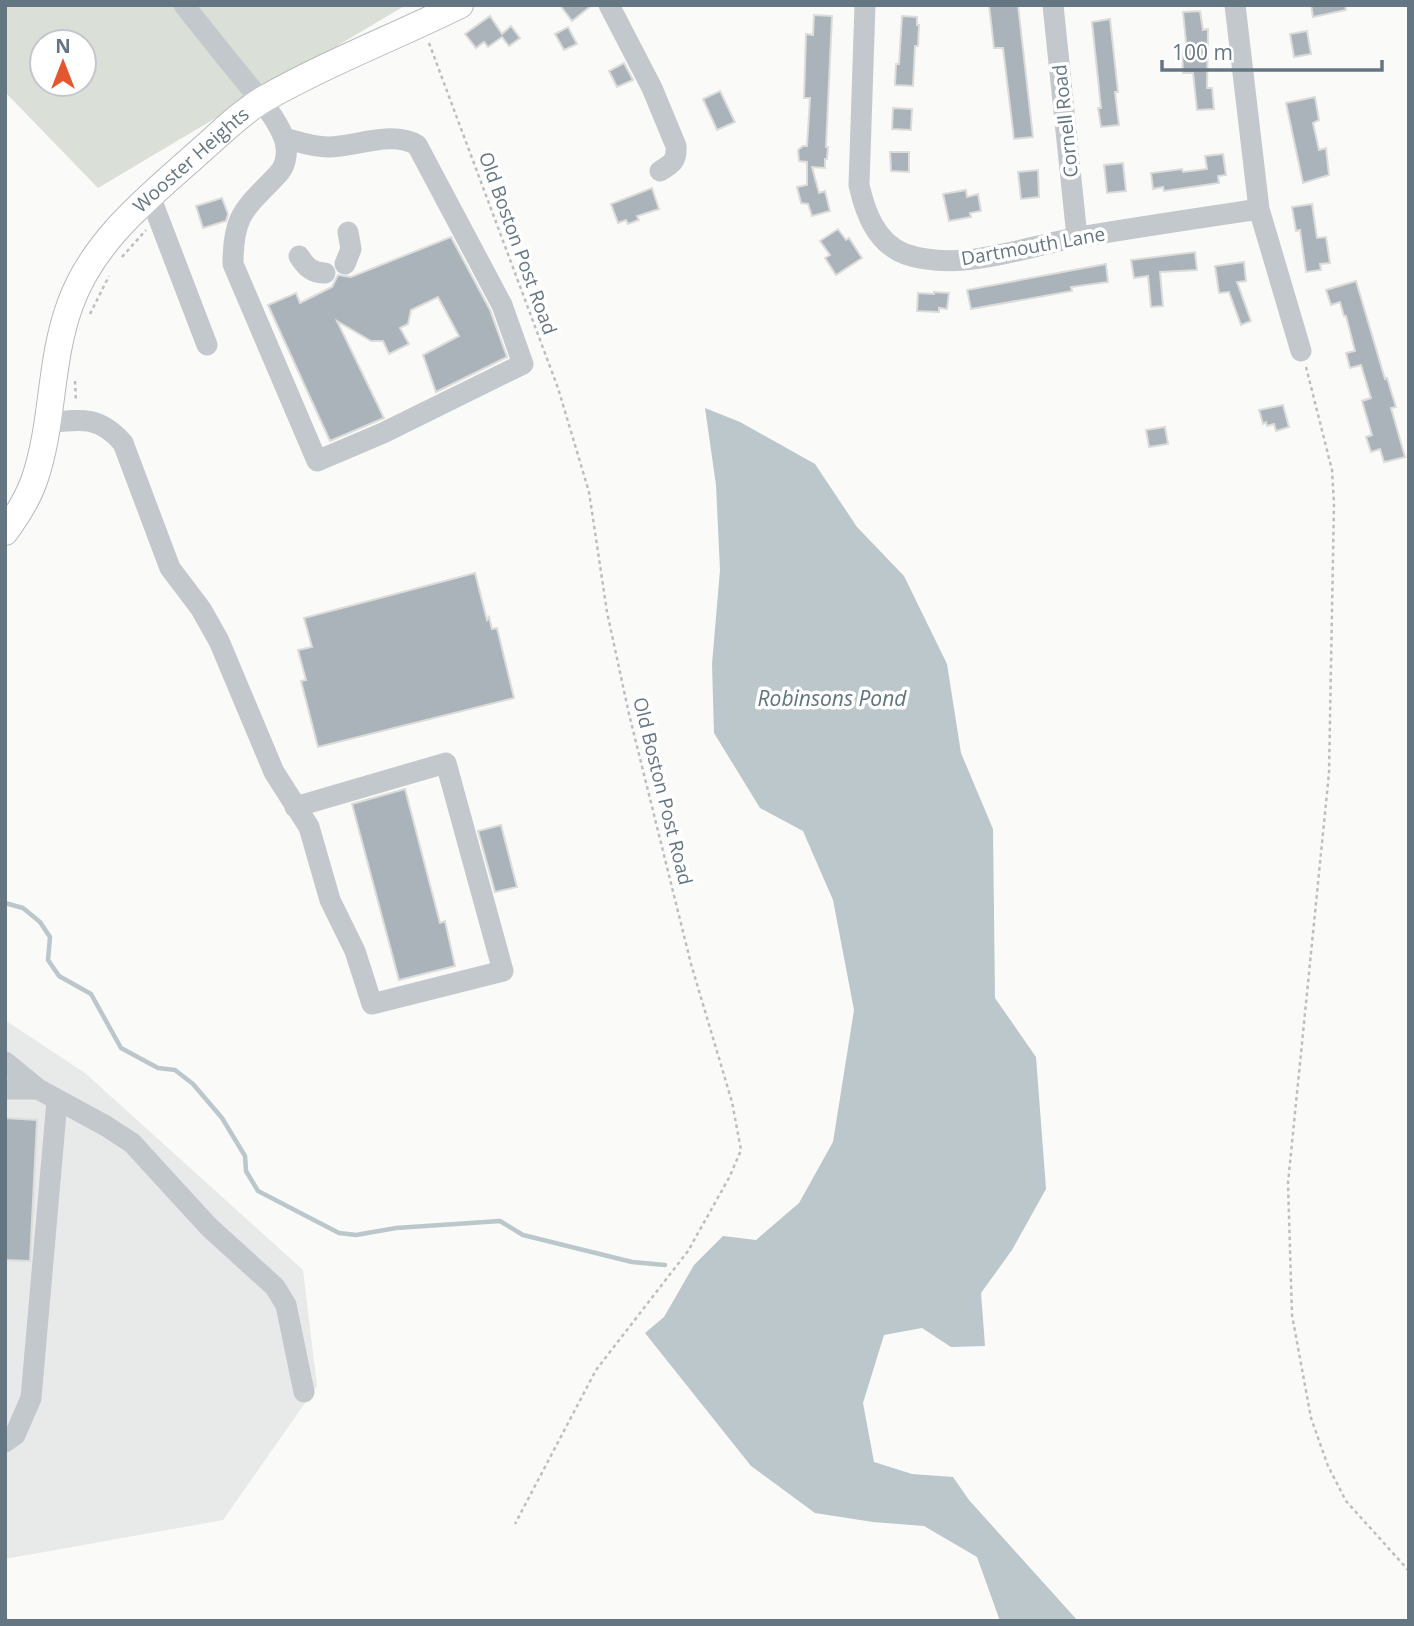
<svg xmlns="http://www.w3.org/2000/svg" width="1414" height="1626" viewBox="0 0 1414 1626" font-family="'Open Sans',sans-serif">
<rect width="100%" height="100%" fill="#fafaf8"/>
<path fill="#e8e9e9" d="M 5,1020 L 85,1073 L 303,1270 L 317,1386 L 223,1520 L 5,1559 Z"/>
<path fill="#dadfd7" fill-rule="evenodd" d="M 5,5 L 406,5 L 98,188 L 5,92 ZM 42,42 L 84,42 L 84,84 L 42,84 Z"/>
<path fill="#bbc7cb" d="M 705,408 L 740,422 L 815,464 L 857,527 L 904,576 L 947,664 L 961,753 L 993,829 L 995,998 L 1036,1057 L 1046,1189 L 1012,1250 L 981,1293 L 985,1346 L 951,1347 L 922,1328 L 884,1335 L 863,1403 L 874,1462 L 912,1474 L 953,1477 L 969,1500 L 1078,1621 L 1000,1621 L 977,1557 L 924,1526 L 873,1522 L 815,1513 L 751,1466 L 645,1333 L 664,1317 L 694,1265 L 723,1236 L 756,1240 L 799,1203 L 833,1142 L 854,1010 L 833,900 L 803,831 L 760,808 L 714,733 L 712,664 L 720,570 L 716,485 Z"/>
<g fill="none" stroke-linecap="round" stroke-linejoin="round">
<path stroke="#bbc7cb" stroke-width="4.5" d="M 5,903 L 23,908 L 40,922 L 50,937 L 48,960 L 59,976 L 91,994 L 121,1048 L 158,1068 L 175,1070 L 193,1084 L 222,1118 L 245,1156 L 246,1171 L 258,1191 L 339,1233 L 356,1235 L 396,1228 L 500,1221 L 523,1235 L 632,1262 L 665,1265"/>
</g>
<path fill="#aab3b9" stroke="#dcdcda" stroke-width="2" d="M 560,5 L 592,5 L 572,21 Z
M 989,5 L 1018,5 L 1033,137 L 1014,139 L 1003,48 L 994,48 Z
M 1311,5 L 1345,5 L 1346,10 L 1313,17 Z
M 1200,11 L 1203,30 L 1208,29 L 1207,88 L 1212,88 L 1214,109 L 1197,110 L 1193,73 L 1183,73 L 1182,53 L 1187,52 L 1183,12 Z
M 814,15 L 832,16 L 826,147 L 828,147 L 827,159 L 825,159 L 825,168 L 812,167 L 819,193 L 825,191 L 830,211 L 812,216 L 808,204 L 801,203 L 797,187 L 807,185 L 807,162 L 799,161 L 798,150 L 803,146 L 807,146 L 810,98 L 804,98 L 806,34 L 813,35 Z
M 490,16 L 502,34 L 511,26 L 520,38 L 509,46 L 502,37 L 488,47 L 484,42 L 476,48 L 465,34 Z
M 902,16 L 917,17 L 917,25 L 919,25 L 918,46 L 915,46 L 913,86 L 895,85 L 896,64 L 899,64 Z
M 1110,19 L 1118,92 L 1115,92 L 1119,125 L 1101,127 L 1098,108 L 1101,108 L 1092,22 Z
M 568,27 L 577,44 L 564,50 L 555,34 Z
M 1307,31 L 1311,54 L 1294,57 L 1290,34 Z
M 624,63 L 633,80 L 617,87 L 609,71 Z
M 720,91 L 735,122 L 717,130 L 703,99 Z
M 1315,97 L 1319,120 L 1313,123 L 1319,150 L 1326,148 L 1329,175 L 1303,183 L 1286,103 Z
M 893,108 L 912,109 L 911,130 L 892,129 Z
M 890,152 L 909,152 L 909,172 L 891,171 Z
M 1223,154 L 1226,175 L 1218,176 L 1219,183 L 1164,191 L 1163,187 L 1153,189 L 1151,173 L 1182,169 L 1183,172 L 1207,169 L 1205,156 Z
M 1123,163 L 1126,191 L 1107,193 L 1104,165 Z
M 1038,170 L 1039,197 L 1021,199 L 1018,172 Z
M 652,188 L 659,209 L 637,216 L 639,220 L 628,224 L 626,220 L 618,223 L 611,204 Z
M 966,190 L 967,197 L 978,194 L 981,211 L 970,213 L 971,217 L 949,221 L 943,194 Z
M 222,198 L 228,214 L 226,221 L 203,228 L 196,206 Z
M 1312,204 L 1317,238 L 1326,237 L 1330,263 L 1320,264 L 1321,270 L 1306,272 L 1300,230 L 1296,231 L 1292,207 Z
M 838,229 L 846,240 L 849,238 L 862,258 L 836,275 L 825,258 L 830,255 L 820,241 Z
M 451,237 L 490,310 L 507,357 L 436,392 L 423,355 L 459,336 L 438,297 L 411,310 L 408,324 L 400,328 L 409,344 L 389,354 L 383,341 L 371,341 L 337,321 L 384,418 L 330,441 L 268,305 L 296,293 L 300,303 L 332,287 L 338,275 L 351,277 Z
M 1195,252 L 1197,270 L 1160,272 L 1163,306 L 1151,307 L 1148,276 L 1134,278 L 1131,260 Z
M 1244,262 L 1246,281 L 1237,282 L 1251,321 L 1241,325 L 1229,292 L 1219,293 L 1215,266 Z
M 1106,264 L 1108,282 L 1071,287 L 1072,291 L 971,309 L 967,290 Z
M 1356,281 L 1385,379 L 1387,378 L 1396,407 L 1391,408 L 1405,457 L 1389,461 L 1384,462 L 1380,449 L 1371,452 L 1366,437 L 1372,435 L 1362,401 L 1371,398 L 1361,365 L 1350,368 L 1346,353 L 1355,351 L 1346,316 L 1344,316 L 1340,302 L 1331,305 L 1326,290 Z
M 934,292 L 949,293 L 947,309 L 939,308 L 939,312 L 917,311 L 918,293 L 934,294 Z
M 1283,405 L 1289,427 L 1276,431 L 1274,424 L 1267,426 L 1266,422 L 1263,424 L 1259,410 Z
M 1165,427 L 1168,444 L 1149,447 L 1146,430 Z
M 475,573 L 487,620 L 489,617 L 492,629 L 497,628 L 514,698 L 318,747 L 301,681 L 306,680 L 298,650 L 312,647 L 304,618 Z
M 405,789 L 440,923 L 445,921 L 455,966 L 399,980 L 352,804 Z
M 501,825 L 517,887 L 495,892 L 478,831 Z
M 5,1118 L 37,1120 L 30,1261 L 5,1260 Z"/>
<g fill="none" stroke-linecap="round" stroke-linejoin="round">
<g stroke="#b5babe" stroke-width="28">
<g id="major">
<path id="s1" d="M 5,532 C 16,517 28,498 34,481 C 54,424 49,362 70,305 C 93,240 149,197 198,153 C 219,135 240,113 264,99 C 327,63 395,37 460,5"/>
</g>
</g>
<path stroke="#bbbfc2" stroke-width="2.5" stroke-dasharray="3.5 3.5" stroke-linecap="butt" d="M 429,43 L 558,388 L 589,492 L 607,612 L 629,714 L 691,964 L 732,1102 L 741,1150 L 730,1176 L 688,1251 L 596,1370 L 515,1524
M 122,257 L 146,230
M 90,314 L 109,276
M 1306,367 L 1332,470 L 1334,503 L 1329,773 L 1288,1183 L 1292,1315 L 1311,1418 L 1328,1466 L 1346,1501 L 1409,1571
M 75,381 L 76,402"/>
<path stroke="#c3c8cc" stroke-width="21" d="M 184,5 C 203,29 222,53 241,76 C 256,95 275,115 284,138 C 288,149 287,164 279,173 C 247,208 233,211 233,264 L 317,461 L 383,433 L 523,364 L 502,305 L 417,145 C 392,130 355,147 328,147 C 313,147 299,142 284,138
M 609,5 L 652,88 L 676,146 C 677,161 672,164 660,171
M 865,5 L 859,185 C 865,212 876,243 905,254 C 960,273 1023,247 1079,237 C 1138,227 1199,218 1259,209
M 1053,5 L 1077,237
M 1235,5 L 1259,209 L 1301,351
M 150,196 L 207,345
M 299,256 C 306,267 312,273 325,273
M 345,264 L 351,249 L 348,232
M 48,423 C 82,419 99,416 123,443 L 170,568 L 201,609 L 219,641 L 274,772 L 309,827 L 330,900 L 355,951 L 372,1004 L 503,971 L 446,763 L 295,807
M 5,1062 L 38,1089 L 106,1126 L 132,1143 L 209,1227 L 275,1287 L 286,1305 L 304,1392
M 5,1089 L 38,1089
M 5,1442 L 15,1435 L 31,1398 L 57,1101"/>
<use href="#major" stroke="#fff" stroke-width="26"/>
</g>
<g text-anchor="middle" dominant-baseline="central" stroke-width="7" stroke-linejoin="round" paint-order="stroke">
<g font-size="19" fill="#657683" stroke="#fff">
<text transform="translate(1065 121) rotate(-96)">Cornell Road</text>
<text stroke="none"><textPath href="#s1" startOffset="430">Wooster Heights</textPath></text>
<text transform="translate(518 243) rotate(70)">Old Boston Post Road</text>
<text transform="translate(1033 246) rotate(-10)">Dartmouth Lane</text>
<text transform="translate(663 791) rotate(76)">Old Boston Post Road</text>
</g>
<g font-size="21" font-style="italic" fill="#60757c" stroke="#fff">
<text x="832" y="698">Robinsons Pond</text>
</g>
</g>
<rect width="1414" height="1626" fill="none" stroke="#657683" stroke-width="14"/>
<g transform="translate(63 63)"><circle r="33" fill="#ffffff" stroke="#c1c8cd" stroke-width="2"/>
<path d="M0-5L12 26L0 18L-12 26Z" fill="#e4572e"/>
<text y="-10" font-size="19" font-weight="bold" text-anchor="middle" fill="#657683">N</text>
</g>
<path d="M1162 60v10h220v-10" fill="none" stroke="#657683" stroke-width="3.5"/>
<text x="1172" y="60" font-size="21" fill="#657683" stroke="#ffffff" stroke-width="5" paint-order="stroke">100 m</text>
</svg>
